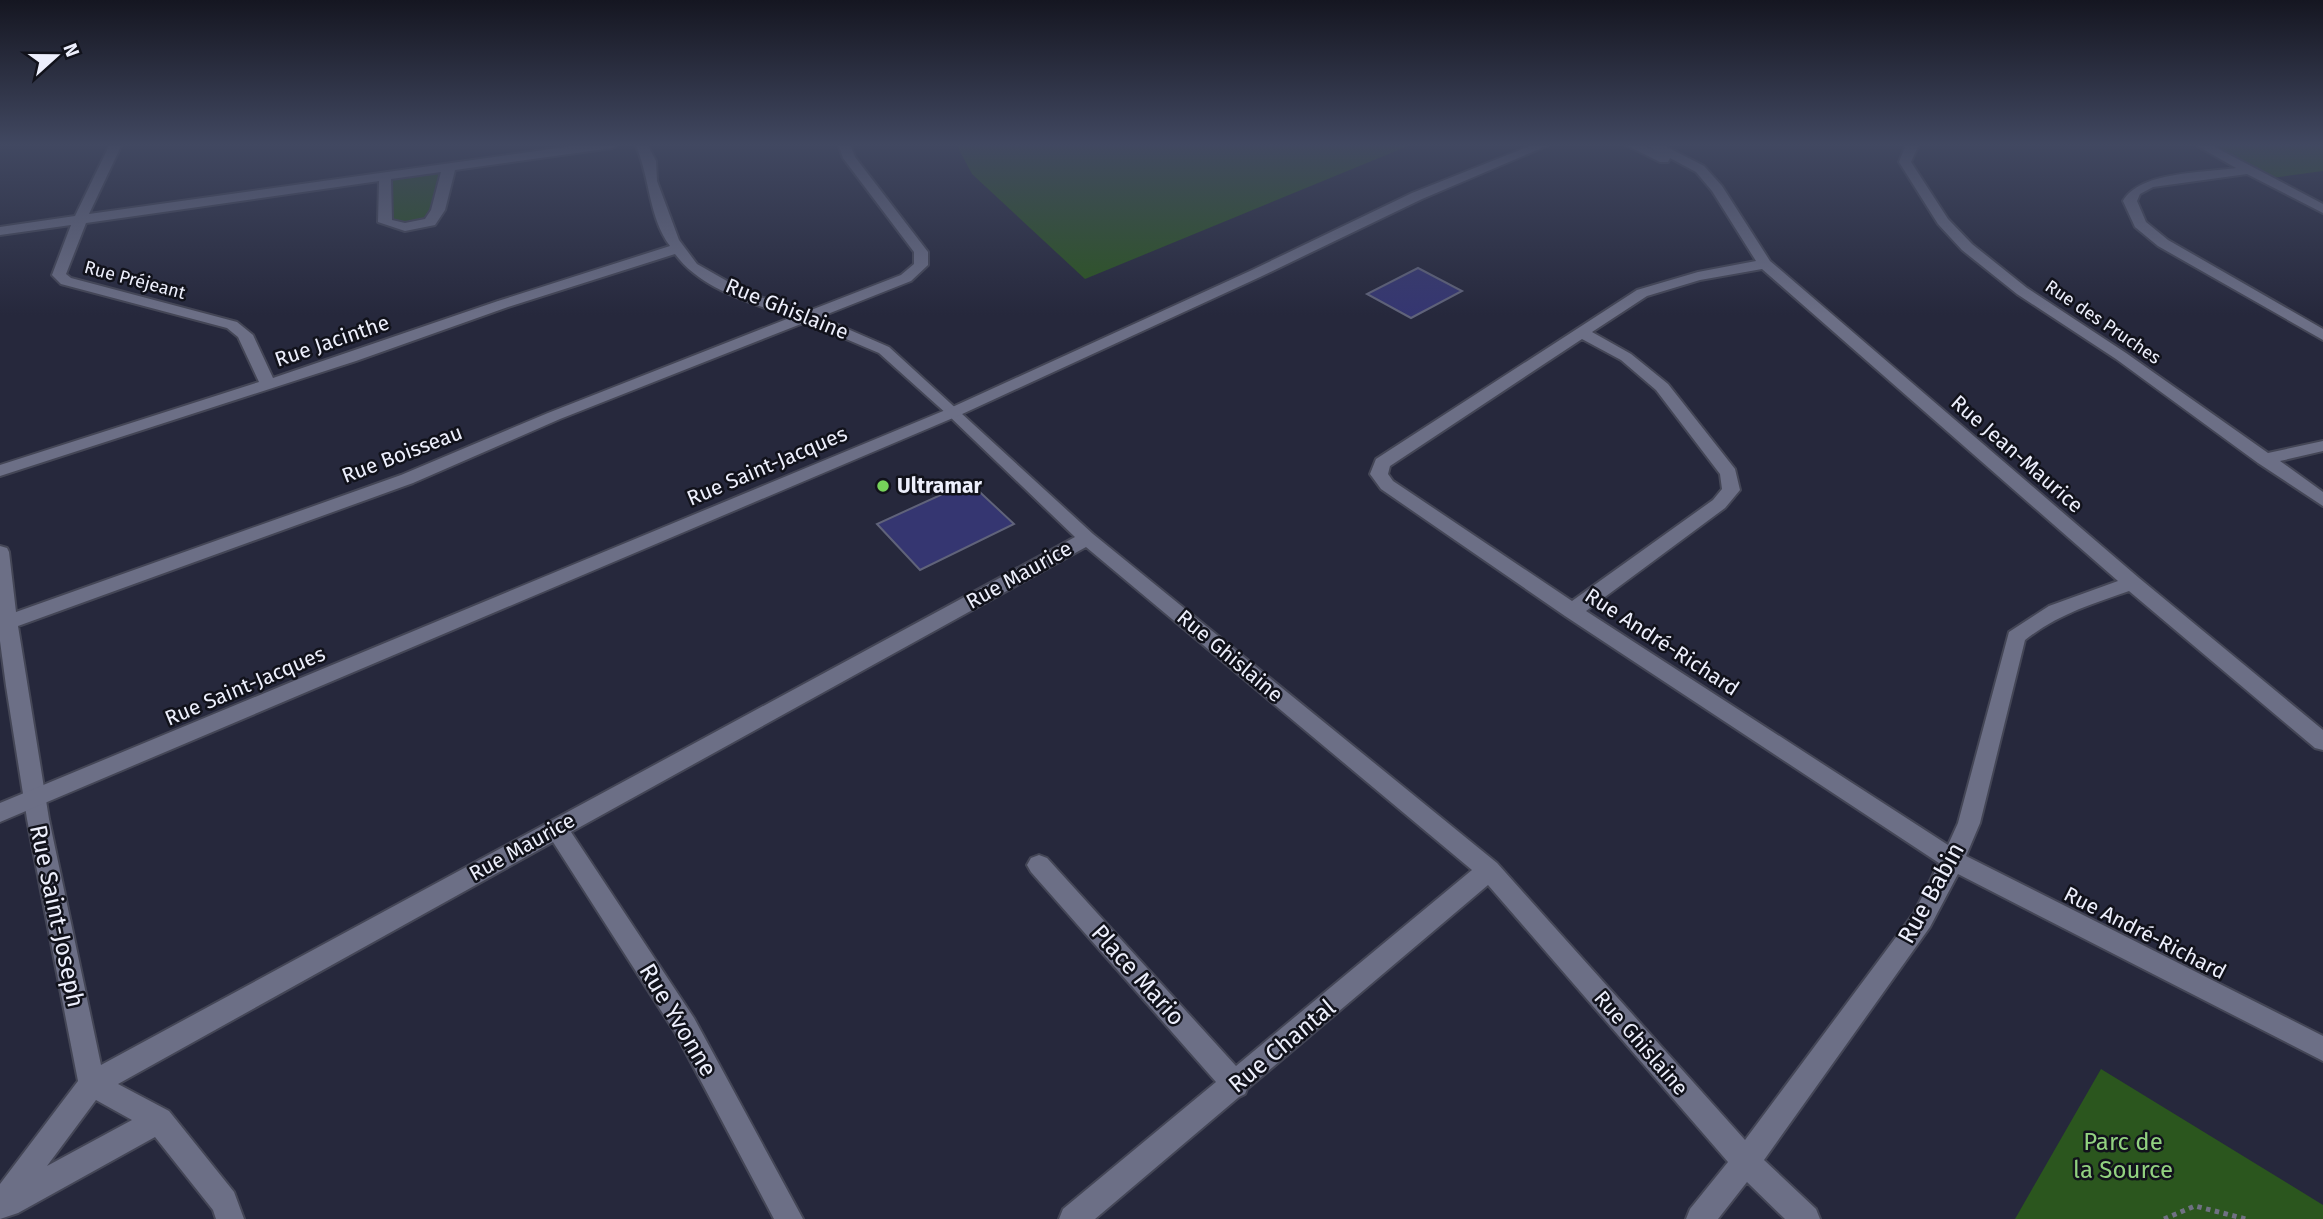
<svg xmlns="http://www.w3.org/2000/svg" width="2323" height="1219" viewBox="0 0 2323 1219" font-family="'Fira Sans',sans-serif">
<rect width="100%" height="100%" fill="#26283c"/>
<path fill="#2b561e" d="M 956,144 L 1413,144 L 1085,279 L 972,174 Z
M 2199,144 L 2323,144 L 2323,171 L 2265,179 Z
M 449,167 L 430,222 L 405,227 L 385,222 L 385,176 Z
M 2101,1069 L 2323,1205 L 2323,1219 L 2015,1219 Z"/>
<path fill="#353671" stroke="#60637a" stroke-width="2" d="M 1418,268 L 1462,291 L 1411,318 L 1367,294 Z
M 969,482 L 1014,524 L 920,570 L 877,524 Z"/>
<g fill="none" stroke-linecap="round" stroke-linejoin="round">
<g stroke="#444656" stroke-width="4">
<path id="minor" d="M 110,144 L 122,144 L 89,214 L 587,144 L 618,144 L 612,148 L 455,170 L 445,210 L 435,225 L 405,231 L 378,222 L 379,181 L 86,223 L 66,274 L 71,278 L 237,322 L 253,335 L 273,378 L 498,301 L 670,246 C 648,217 650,175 635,144 L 647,144 L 656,161 L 657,181 L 679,240 L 697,264 L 748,293 L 806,312 L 901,275 L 914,264 L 914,252 L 843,158 L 838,144 L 850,144 L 855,157 L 928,252 L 928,265 L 911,281 L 820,317 L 889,347 L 1093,534 L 1497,863 L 1745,1140 L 1914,913 L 1939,863 L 1565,616 L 1381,489 L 1370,474 L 1376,459 L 1637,290 L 1698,272 L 1756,261 L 1712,191 L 1696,172 L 1670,158 L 1668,162 L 1660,162 L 1624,144 L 1640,144 L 1655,151 L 1646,144 L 1661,144 L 1704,166 L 1722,186 L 1770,261 L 2139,578 L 2323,730 L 2323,750 L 2315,748 L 2129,591 C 2092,604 2056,615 2025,640 L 1980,823 L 1966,856 L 2323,1036 L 2323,1061 L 1958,874 L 1930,927 L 1764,1160 L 1816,1209 L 1820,1219 L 1785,1219 L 1747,1182 L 1718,1219 L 1686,1219 L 1690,1209 L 1728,1162 L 1488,885 L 1247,1089 L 1245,1094 L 1239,1097 L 1095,1219 L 1059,1219 L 1063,1209 L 1216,1082 L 1031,872 L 1027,865 L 1031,858 L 1039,855 L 1047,858 L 1236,1066 L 1472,870 L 1086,547 L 571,832 L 694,1018 L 803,1219 L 774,1219 L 676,1034 L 553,842 L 118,1084 L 169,1111 L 234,1192 L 244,1219 L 216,1219 L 213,1210 L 155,1137 L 18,1213 L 0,1219 L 0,1184 L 78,1081 L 27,819 L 6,686 L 0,641 L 0,546 L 7,548 L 9,552 L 16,612 L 401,475 L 548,413 L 792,317 C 751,303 702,290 675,254 L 508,307 L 356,361 L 0,476 L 0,465 L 259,382 L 238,337 L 227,328 L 61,284 L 52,275 L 71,225 L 0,235 L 0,227 L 75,216 ZM 441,172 L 431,210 L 425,219 L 405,223 L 392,220 L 391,179 ZM 1762,269 L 2118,581 L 2049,606 L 2009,632 L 1958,823 L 1948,845 L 1586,611 L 1725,508 L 1740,490 L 1735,469 L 1668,384 L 1631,354 L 1592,332 L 1647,296 L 1700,280 ZM 806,322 L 879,353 L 948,415 L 1075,537 L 101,1065 L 49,819 L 18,626 L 413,483 L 560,419 ZM 1582,339 L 1621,360 L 1656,390 L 1720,474 L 1722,489 L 1713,500 L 1572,601 L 1393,481 L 1388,474 L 1390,466 ZM 96,1100 L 132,1120 L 47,1166 Z
M 1906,144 L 1919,144 L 1911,162 L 1948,219 L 1972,244 L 2027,288 L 2126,353 L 2268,453 L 2323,441 L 2323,451 L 2280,461 L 2323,492 L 2323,506 L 2258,463 L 2116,359 L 2017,294 L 1962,250 L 1938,224 L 1899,162 Z
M 2194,144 L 2209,144 L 2323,204 L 2323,213 L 2247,174 L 2153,187 L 2140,194 L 2137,201 L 2146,222 L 2168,240 L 2323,329 L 2323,340 L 2158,246 L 2135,227 L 2123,201 C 2140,171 2204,173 2236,168 Z"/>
</g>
<g stroke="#444656" stroke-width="4">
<path id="tertiary" d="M 1535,144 L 1551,144 L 1422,199 L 1260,277 L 960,415 L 0,822 L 0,803 L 948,409 L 1250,271 L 1412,193 Z"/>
</g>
<path stroke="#6f7182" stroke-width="5" stroke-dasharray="4.5 4.5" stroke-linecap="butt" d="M 2164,1219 L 2195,1206 L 2246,1219"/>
<use href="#minor" fill="#6c6f86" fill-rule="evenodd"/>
<use href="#tertiary" fill="#6c6f86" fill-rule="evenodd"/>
</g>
<linearGradient id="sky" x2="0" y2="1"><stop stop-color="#151621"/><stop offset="0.46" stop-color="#414861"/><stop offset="1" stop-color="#414861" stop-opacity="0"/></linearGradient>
<rect width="2323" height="315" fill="url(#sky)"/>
<circle fill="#76d25a" stroke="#11121b" stroke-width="2.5" cx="883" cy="486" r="7"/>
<g text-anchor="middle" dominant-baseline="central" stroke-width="5" stroke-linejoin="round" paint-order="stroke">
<g font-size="18" fill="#edeffc" stroke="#11121b">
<text transform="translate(135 280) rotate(15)">Rue Préjeant</text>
<text transform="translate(2103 322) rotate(34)">Rue des Pruches</text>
</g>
<g font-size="21" fill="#edeffc" stroke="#11121b">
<text transform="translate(787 309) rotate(22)">Rue Ghislaine</text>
<text transform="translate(332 341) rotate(-19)">Rue Jacinthe</text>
<text transform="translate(402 454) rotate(-21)">Rue Boisseau</text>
<text transform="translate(2017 454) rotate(41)">Rue Jean-Maurice</text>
<text transform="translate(767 466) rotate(-23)">Rue Saint-Jacques</text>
<text transform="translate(1019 575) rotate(-29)">Rue Maurice</text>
<text transform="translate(1662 642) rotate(33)">Rue André-Richard</text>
<text transform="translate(1230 656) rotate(40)">Rue Ghislaine</text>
<text transform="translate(245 686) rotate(-23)">Rue Saint-Jacques</text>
<text transform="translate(522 847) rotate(-29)">Rue Maurice</text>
<text transform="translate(2145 933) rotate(27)">Rue André-Richard</text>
<text transform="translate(1641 1043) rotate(49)">Rue Ghislaine</text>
</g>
<g font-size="21" font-weight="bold" fill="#edeffc" stroke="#11121b" text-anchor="start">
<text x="897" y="486">Ultramar</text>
</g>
<g font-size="24" fill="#edeffc" stroke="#11121b">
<text transform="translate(1931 893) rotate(-61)">Rue Babin</text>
<text transform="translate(57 916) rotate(78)">Rue Saint-Joseph</text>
<text transform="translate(1138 975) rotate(48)">Place Mario</text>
<text transform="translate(678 1020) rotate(59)">Rue Yvonne</text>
<text transform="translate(1282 1046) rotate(-40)">Rue Chantal</text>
</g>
<g font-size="24" fill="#92d280" stroke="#11121b">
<text x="2123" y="1142">Parc de<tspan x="2123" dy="28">la Source</tspan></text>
</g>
</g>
<g transform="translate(56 56) rotate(69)" stroke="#11121b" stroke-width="5" paint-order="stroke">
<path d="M0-5L12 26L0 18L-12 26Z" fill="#edeffc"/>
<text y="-10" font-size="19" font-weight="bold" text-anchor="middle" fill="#edeffc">N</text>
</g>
</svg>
